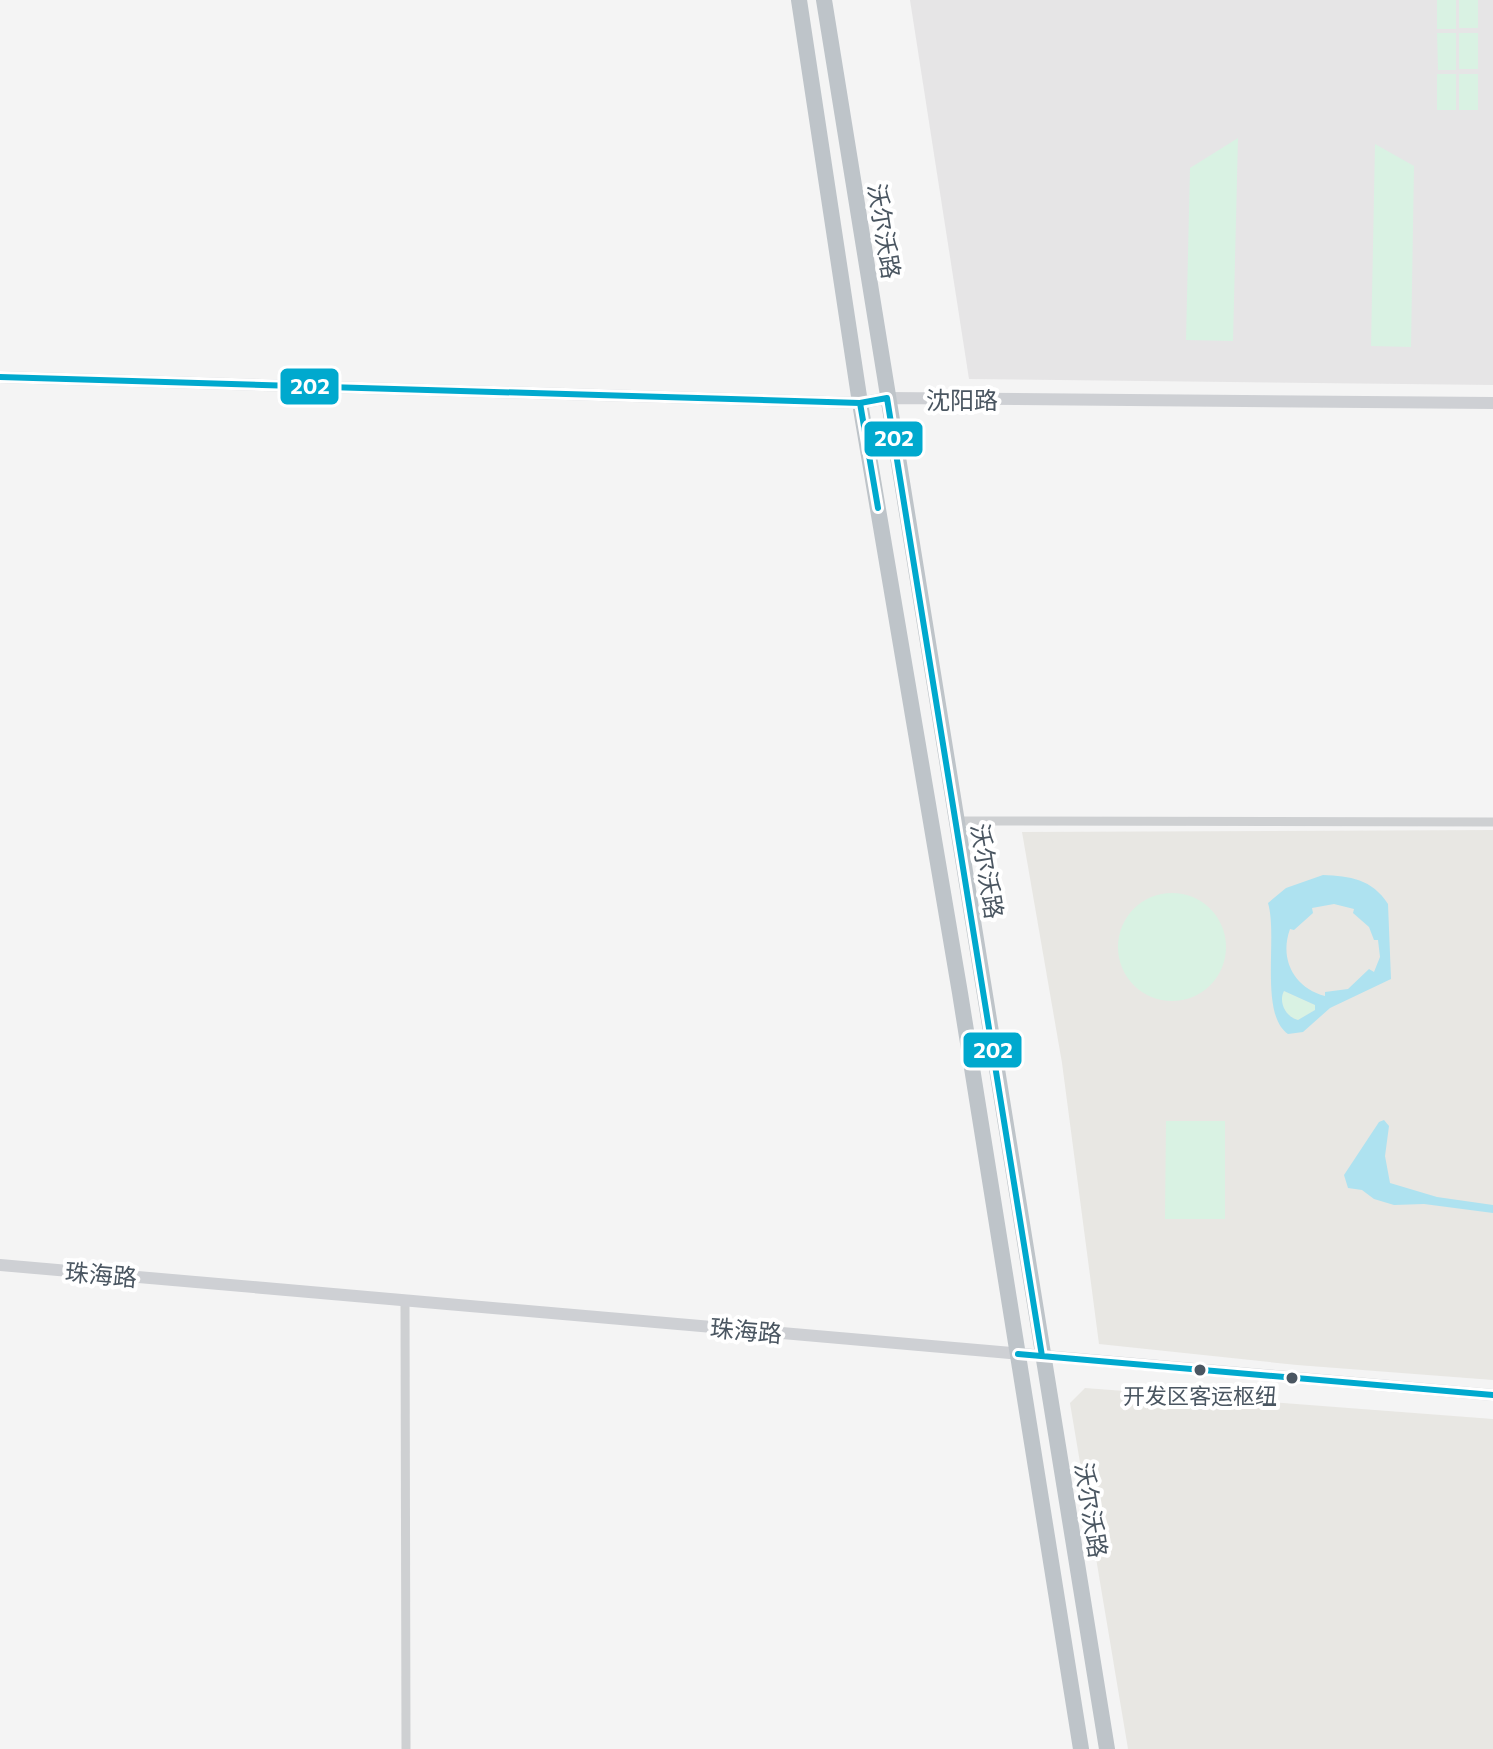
<svg xmlns="http://www.w3.org/2000/svg" width="1493" height="1749" viewBox="0 0 1493 1749" font-family="Commissioner,'Noto Sans SC',sans-serif">
<rect width="100%" height="100%" fill="#f4f4f4"/>
<path fill="#e8e7e3" d="M 1493,830 L 1493,1380 L 1297,1365 L 1099,1344 L 1062,1063 L 1022,832 Z
M 1085,1388 L 1493,1419 L 1493,1749 L 1128,1749 L 1070,1403 Z"/>
<path fill="#e6e5e6" d="M 910,0 L 1493,0 L 1493,385 L 969,379 Z"/>
<path fill="#d9f2e3" d="M 1437,0 L 1456,0 L 1456,29 L 1437,29 Z
M 1459,0 L 1478,0 L 1478,28 L 1459,28 Z
M 1437,33 L 1456,33 L 1456,70 L 1438,70 Z
M 1459,33 L 1478,33 L 1478,69 L 1459,69 Z
M 1437,74 L 1456,74 L 1456,110 L 1437,110 Z
M 1459,74 L 1478,74 L 1478,110 L 1459,110 Z
M 1238,138 L 1233,341 L 1186,340 L 1190,168 Z
M 1375,144 L 1414,166 L 1411,347 L 1371,346 Z
M1118 947a54 54 0 1 1 108 0a54 54 0 1 1-108 0Z
M 1284,991 L 1315,1005 L 1315,1010 L 1298,1020 C 1285,1016 1278,1002 1284,991 Z
M 1166,1121 L 1225,1121 L 1225,1219 L 1165,1219 Z"/>
<path fill="#aee2f0" fill-rule="evenodd" d="M 1323,875 C 1350,876 1372,879 1388,904 L 1391,979 L 1330,1008 L 1303,1032 L 1288,1034 C 1259,1014 1278,936 1268,903 L 1286,888 ZM 1334,904 L 1354,909 L 1353,913 L 1369,927 L 1374,940 L 1378,940 L 1380,957 L 1374,972 L 1369,969 L 1348,989 L 1325,992 L 1325,996 C 1294,988 1279,959 1290,929 L 1294,930 L 1313,913 L 1312,908 ZM 1284,991 L 1315,1005 L 1315,1010 L 1298,1020 C 1286,1017 1278,1002 1284,991 Z
M 1384,1120 L 1389,1126 L 1385,1156 L 1390,1183 L 1437,1197 L 1493,1205 L 1493,1213 L 1424,1204 L 1394,1205 L 1374,1199 L 1362,1190 L 1348,1188 L 1344,1175 L 1379,1122 Z"/>
<g fill="none" stroke-linecap="round" stroke-linejoin="round">
<path stroke="#ced0d2" stroke-width="9" d="M 956,821 L 1493,822
M 405,1301 L 406,1749"/>
<path stroke="#ced0d4" stroke-width="12" d="M 0,377 L 860,403 L 887,398 L 1493,403
M 0,1265 L 1493,1395"/>
<path stroke="#bec4c9" stroke-width="16" d="M 799,0 L 860,403 L 960,993 L 1081,1749
M 824,0 L 1107,1749"/>
<g stroke="#fff" stroke-width="12">
<path id="bus-1" d="M 0,377 L 860,403 L 887,398 L 1042,1356
M 860,403 L 878,508
M 1018,1354 L 1493,1395"/>
</g>
<use href="#bus-1" stroke="#00a9ce" stroke-width="6"/>
</g>
<g fill="#4a5661" stroke="#fff" stroke-width="3">
<circle cx="1200" cy="1370" r="7"/>
<circle cx="1292" cy="1378" r="7"/>
</g>
<g text-anchor="middle" dominant-baseline="central" stroke-width="8" stroke-linejoin="round" paint-order="stroke">
<g font-size="22" fill="#4a5661" stroke="#fff">
<text x="1200" y="1395">开发区客运枢纽</text>
</g>
<g font-size="24" fill="#4a5661" stroke="#fff">
<text transform="translate(885 231) rotate(81)">沃尔沃路</text>
<text x="962" y="399">沈阳路</text>
<text transform="translate(988 871) rotate(81)">沃尔沃路</text>
<text transform="translate(101 1274) rotate(5)">珠海路</text>
<text transform="translate(746 1330) rotate(5)">珠海路</text>
<text transform="translate(1092 1510) rotate(81)">沃尔沃路</text>
</g>
</g>
<g stroke="#fff" stroke-width="3">
<rect x="279" y="367" width="61" height="39" rx="8" fill="#00a9ce"/>
<rect x="863" y="420" width="61" height="38" rx="8" fill="#00a9ce"/>
<rect x="962" y="1031" width="61" height="38" rx="8" fill="#00a9ce"/>
</g>
<g font-size="22" text-anchor="middle" font-weight="bold" fill="#fff">
<text x="310" y="394">202</text>
<text x="894" y="446">202</text>
<text x="993" y="1058">202</text>
</g>
</svg>
